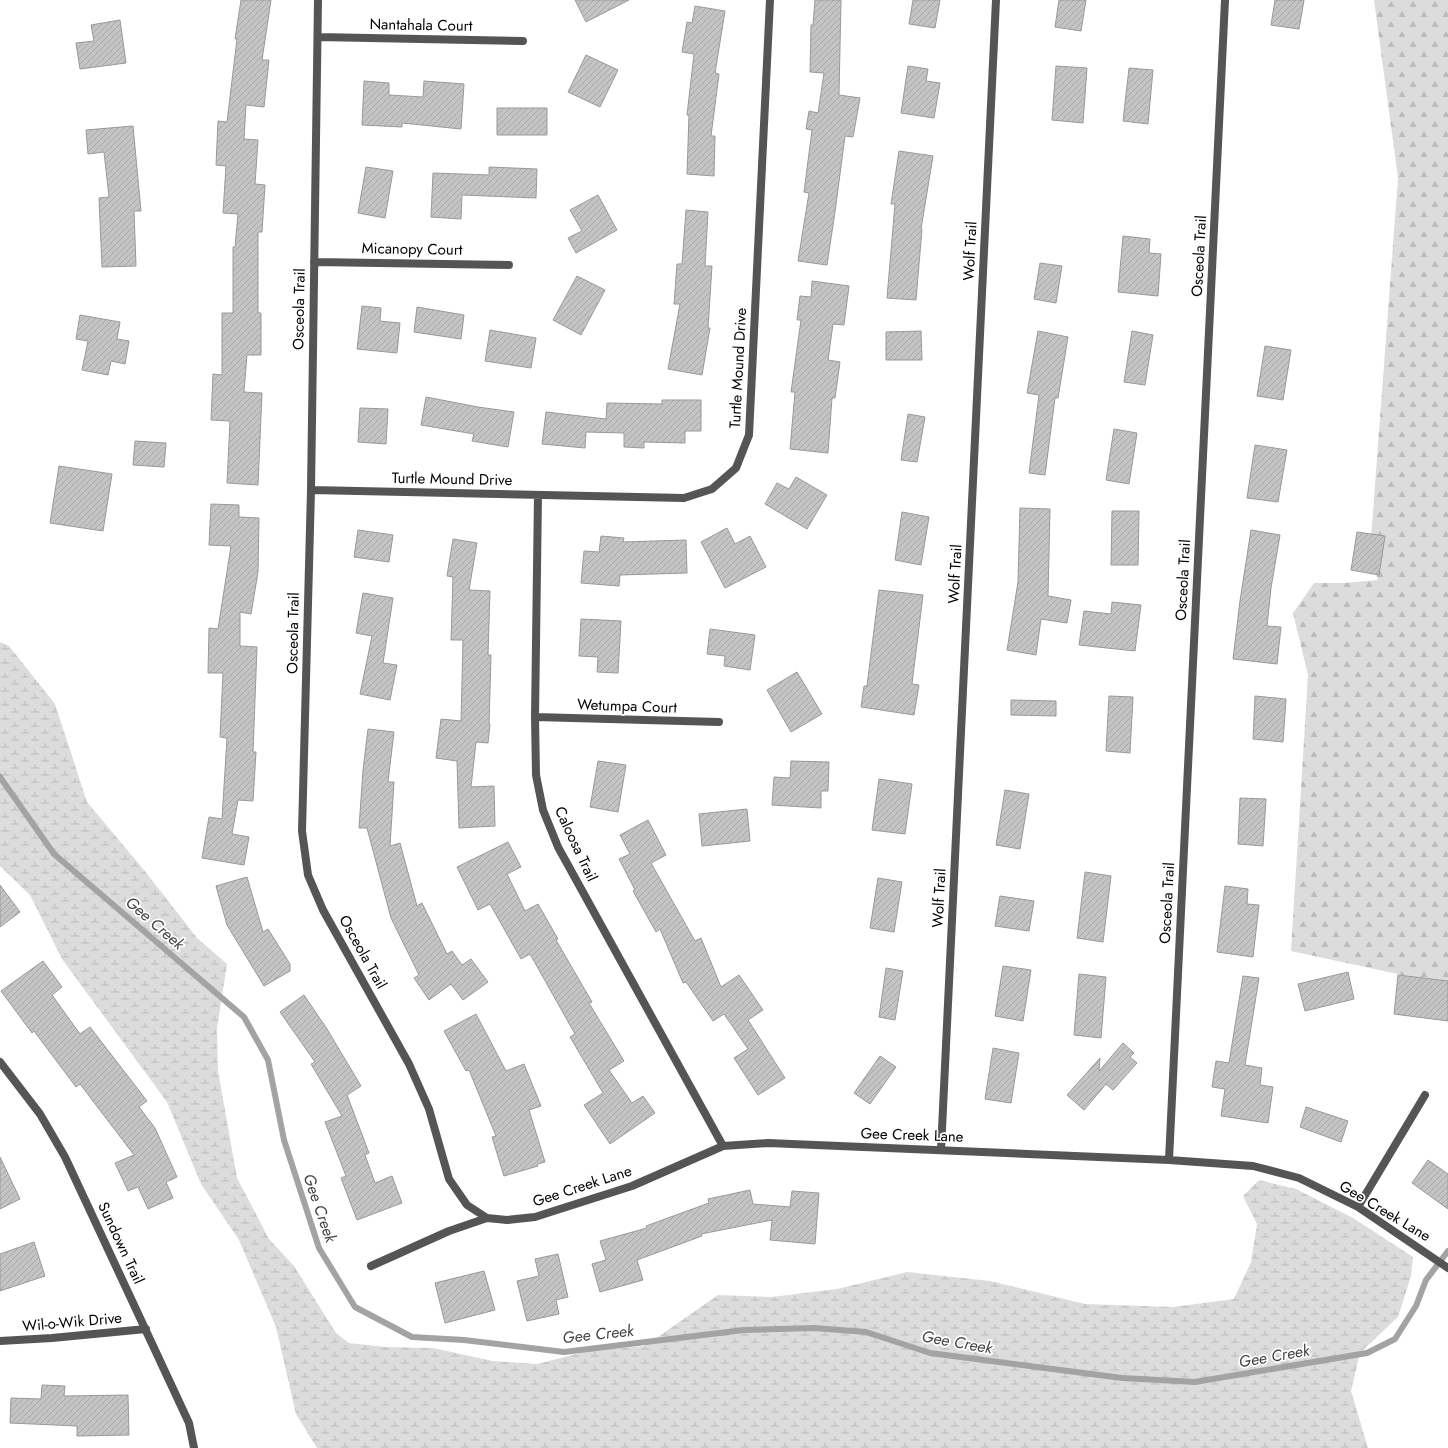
<svg xmlns="http://www.w3.org/2000/svg" width="1448" height="1448" viewBox="0 0 1448 1448" font-family="Jost,sans-serif">
<defs>
<pattern id="forest-firs" width="22" height="20" patternUnits="userSpaceOnUse"><rect width="22" height="20" fill="#dcdcdc"/><path d="M5 1l3.5 6h-7zM16 11l3.5 6h-7z" fill="#bbb"/></pattern>
<pattern id="wetland-marsh" width="20" height="14" patternUnits="userSpaceOnUse"><rect width="20" height="14" fill="#dcdcdc"/><path d="M1 5h8M5 5V1M11 12h8M15 12V8" fill="none" stroke="#bbb"/></pattern>
<pattern id="building-hatch" width="6" height="6" patternUnits="userSpaceOnUse"><rect width="6" height="6" fill="#c4c4c4"/><path d="M-1 1l2-2M0 6l6-6M5 7l2-2" fill="none" stroke="#a7a7a7"/></pattern>
</defs>
<rect width="100%" height="100%" fill="#fff"/>
<path fill="url(#forest-firs)" d="M 1374,0 L 1448,0 L 1448,1001 L 1430,981 L 1291,951 L 1308,675 L 1293,613 L 1314,583 L 1344,583 L 1378,580 L 1370,552 L 1398,178 Z"/>
<path fill="url(#wetland-marsh)" d="M 0,642 L 9,646 L 55,704 L 87,802 L 144,870 L 197,938 L 227,964 L 217,1029 L 218,1071 L 237,1178 L 269,1239 L 294,1266 L 336,1333 L 349,1343 L 385,1347 L 433,1348 L 493,1361 L 537,1364 L 588,1351 L 645,1346 L 718,1295 L 772,1297 L 837,1289 L 907,1272 L 990,1281 L 1085,1304 L 1173,1307 L 1234,1299 L 1251,1262 L 1257,1224 L 1243,1196 L 1259,1180 L 1296,1189 L 1353,1218 L 1413,1257 L 1411,1276 L 1398,1317 L 1360,1353 L 1351,1391 L 1368,1448 L 317,1448 L 296,1414 L 276,1327 L 239,1240 L 201,1184 L 167,1102 L 62,959 L 30,895 L 0,866 Z"/>
<g fill="none" stroke-linecap="round" stroke-linejoin="round">
<path stroke="#a3a3a3" stroke-width="6" d="M 0,777 L 54,854 L 244,1017 L 268,1060 L 284,1140 L 319,1248 L 355,1307 L 412,1337 L 464,1340 L 564,1352 L 744,1330 L 814,1328 L 866,1332 L 930,1353 L 1122,1378 L 1195,1382 L 1367,1353 L 1395,1339 L 1416,1306 L 1426,1280 L 1448,1251"/>
</g>
<path fill="url(#building-hatch)" stroke="#999" d="M 241,0 L 271,0 L 262,60 L 269,60 L 264,107 L 246,105 L 244,139 L 258,140 L 255,184 L 265,185 L 262,232 L 258,232 L 258,313 L 261,313 L 261,355 L 247,355 L 244,392 L 262,393 L 258,485 L 227,483 L 230,421 L 211,420 L 213,374 L 222,375 L 222,313 L 233,313 L 233,247 L 235,247 L 238,214 L 223,213 L 226,166 L 216,165 L 218,121 L 227,122 L 237,39 L 235,39 Z
M 575,0 L 629,0 L 586,22 Z
M 815,0 L 841,0 L 839,95 L 860,98 L 853,137 L 845,136 L 835,212 L 827,265 L 798,261 L 809,193 L 804,192 L 812,130 L 806,129 L 809,111 L 818,113 L 824,73 L 810,72 L 811,25 L 813,25 Z
M 913,0 L 940,0 L 935,28 L 909,24 Z
M 1059,0 L 1086,0 L 1081,31 L 1055,27 Z
M 1275,0 L 1304,0 L 1299,29 L 1271,25 Z
M 695,6 L 725,11 L 715,73 L 719,74 L 711,136 L 715,136 L 714,176 L 687,174 L 689,115 L 687,115 L 694,54 L 682,52 L 687,22 L 692,23 Z
M 120,20 L 126,63 L 80,69 L 76,43 L 94,41 L 91,25 Z
M 586,55 L 618,70 L 600,107 L 568,92 Z
M 908,66 L 928,69 L 926,81 L 940,83 L 934,118 L 901,113 Z
M 1056,66 L 1087,68 L 1083,123 L 1052,120 Z
M 1129,68 L 1153,70 L 1148,124 L 1123,121 Z
M 364,81 L 389,83 L 389,95 L 423,97 L 424,81 L 464,84 L 461,129 L 402,123 L 402,127 L 362,125 Z
M 497,108 L 547,108 L 547,135 L 497,135 Z
M 133,126 L 141,211 L 134,211 L 136,266 L 102,267 L 99,198 L 109,197 L 104,152 L 88,154 L 86,130 Z
M 899,151 L 933,156 L 921,229 L 922,229 L 916,300 L 887,298 L 895,204 L 891,204 Z
M 366,167 L 393,171 L 385,218 L 358,213 Z
M 489,167 L 537,169 L 536,198 L 462,195 L 461,219 L 431,217 L 433,173 L 489,175 Z
M 598,195 L 617,230 L 576,253 L 568,238 L 582,231 L 570,210 Z
M 686,210 L 708,212 L 705,266 L 712,266 L 708,328 L 710,328 L 702,375 L 668,369 L 680,304 L 674,304 L 677,264 L 682,264 Z
M 1123,236 L 1150,239 L 1149,253 L 1161,254 L 1158,296 L 1118,292 Z
M 1040,263 L 1062,266 L 1056,303 L 1034,299 Z
M 577,276 L 605,290 L 581,335 L 553,320 Z
M 812,281 L 849,286 L 844,325 L 833,324 L 828,360 L 840,362 L 835,398 L 832,398 L 828,453 L 790,449 L 795,392 L 791,392 L 801,320 L 797,320 L 800,296 L 811,297 Z
M 362,306 L 381,308 L 380,321 L 400,323 L 397,353 L 357,349 Z
M 417,307 L 464,315 L 461,339 L 414,332 Z
M 80,315 L 120,322 L 117,339 L 129,341 L 125,364 L 111,361 L 108,375 L 82,370 L 88,341 L 76,339 Z
M 490,330 L 536,338 L 531,368 L 485,361 Z
M 921,331 L 922,360 L 886,360 L 886,332 Z
M 1038,331 L 1068,337 L 1058,398 L 1055,398 L 1045,475 L 1029,473 L 1039,395 L 1027,393 Z
M 1132,331 L 1153,335 L 1145,385 L 1124,382 Z
M 1265,346 L 1291,350 L 1283,400 L 1257,396 Z
M 426,397 L 478,407 L 514,412 L 508,447 L 472,441 L 474,434 L 421,425 Z
M 662,400 L 701,400 L 701,431 L 685,431 L 685,443 L 644,442 L 644,448 L 624,447 L 624,433 L 586,432 L 585,448 L 542,444 L 546,412 L 606,419 L 607,403 L 662,404 Z
M 360,408 L 388,409 L 386,444 L 358,442 Z
M 908,414 L 925,417 L 917,462 L 901,460 Z
M 1114,429 L 1137,433 L 1129,484 L 1106,480 Z
M 135,441 L 166,443 L 164,467 L 133,465 Z
M 1255,445 L 1287,450 L 1278,502 L 1247,498 Z
M 59,466 L 112,474 L 103,531 L 50,523 Z
M 796,477 L 827,495 L 807,529 L 765,504 L 777,483 L 789,489 Z
M 211,504 L 239,505 L 239,517 L 259,518 L 258,572 L 251,614 L 240,612 L 240,646 L 257,647 L 253,752 L 256,752 L 253,801 L 238,800 L 232,834 L 249,837 L 244,865 L 202,858 L 209,817 L 222,819 L 227,738 L 220,737 L 223,673 L 208,673 L 209,628 L 218,629 L 231,546 L 209,545 Z
M 1020,508 L 1050,509 L 1048,596 L 1071,600 L 1067,623 L 1041,619 L 1036,655 L 1007,650 L 1018,582 Z
M 1112,511 L 1139,511 L 1138,565 L 1111,565 Z
M 902,512 L 929,517 L 921,565 L 895,560 Z
M 727,528 L 735,544 L 750,536 L 766,567 L 725,588 L 701,542 Z
M 358,530 L 393,535 L 389,562 L 354,557 Z
M 1251,530 L 1280,535 L 1271,588 L 1267,626 L 1281,627 L 1277,664 L 1233,659 L 1240,601 Z
M 1357,532 L 1385,536 L 1379,575 L 1351,570 Z
M 601,536 L 624,538 L 623,542 L 686,540 L 687,573 L 620,575 L 619,586 L 581,583 L 584,551 L 599,552 Z
M 453,539 L 477,543 L 469,590 L 490,591 L 488,655 L 491,655 L 489,724 L 490,724 L 488,743 L 476,742 L 471,787 L 494,786 L 495,826 L 459,828 L 457,761 L 436,758 L 441,719 L 461,721 L 463,640 L 451,640 L 453,577 L 447,576 Z
M 879,590 L 923,595 L 912,684 L 919,685 L 914,715 L 861,707 L 864,686 L 867,686 Z
M 363,593 L 393,598 L 383,663 L 397,665 L 390,700 L 360,694 L 372,636 L 356,633 Z
M 1112,602 L 1141,605 L 1135,651 L 1079,645 L 1084,611 L 1111,614 Z
M 581,619 L 621,621 L 618,673 L 597,672 L 598,657 L 579,656 Z
M 710,629 L 755,635 L 750,670 L 724,666 L 725,656 L 707,654 Z
M 797,672 L 822,714 L 791,732 L 767,690 Z
M 1109,696 L 1133,697 L 1130,753 L 1106,751 Z
M 1255,696 L 1286,699 L 1283,742 L 1253,739 Z
M 1011,700 L 1056,701 L 1056,716 L 1011,715 Z
M 368,729 L 394,732 L 388,782 L 394,782 L 390,846 L 400,843 L 417,906 L 422,903 L 447,954 L 452,951 L 462,965 L 471,959 L 488,982 L 463,1000 L 451,984 L 429,1000 L 414,978 L 419,975 L 391,918 L 367,828 L 359,828 L 363,770 Z
M 598,761 L 626,765 L 618,812 L 590,807 Z
M 791,761 L 829,762 L 828,791 L 821,791 L 821,808 L 772,805 L 774,777 L 790,778 Z
M 879,779 L 912,784 L 905,834 L 872,830 Z
M 1005,790 L 1029,794 L 1020,849 L 996,845 Z
M 1240,798 L 1266,799 L 1263,846 L 1238,844 Z
M 747,809 L 750,841 L 702,846 L 699,814 Z
M 648,820 L 666,855 L 651,863 L 695,941 L 701,938 L 721,987 L 739,975 L 763,1010 L 748,1020 L 785,1078 L 758,1095 L 734,1058 L 748,1049 L 724,1014 L 713,1021 L 686,982 L 683,983 L 660,929 L 656,932 L 633,891 L 635,890 L 619,859 L 630,854 L 620,835 Z
M 508,842 L 521,867 L 507,874 L 525,911 L 538,904 L 558,939 L 556,940 L 592,1002 L 589,1003 L 624,1061 L 609,1070 L 632,1103 L 643,1096 L 655,1113 L 610,1144 L 584,1105 L 603,1093 L 570,1037 L 575,1034 L 530,954 L 521,959 L 490,904 L 478,910 L 457,867 Z
M 1085,872 L 1111,876 L 1103,942 L 1077,938 Z
M 247,877 L 263,932 L 268,929 L 290,964 L 290,971 L 264,986 L 227,925 L 216,886 Z
M 878,878 L 902,882 L 894,932 L 870,928 Z
M 0,885 L 20,912 L 0,927 Z
M 1225,886 L 1248,889 L 1247,904 L 1259,905 L 1253,957 L 1217,952 Z
M 1000,896 L 1034,901 L 1029,931 L 995,926 Z
M 43,961 L 62,987 L 52,995 L 80,1034 L 90,1027 L 147,1101 L 139,1107 L 155,1128 L 177,1177 L 166,1182 L 173,1198 L 148,1209 L 138,1187 L 128,1191 L 115,1163 L 134,1155 L 80,1084 L 76,1087 L 34,1031 L 32,1033 L 1,991 Z
M 1003,966 L 1031,970 L 1023,1021 L 995,1016 Z
M 886,968 L 903,971 L 895,1020 L 879,1017 Z
M 1348,972 L 1354,999 L 1305,1011 L 1298,984 Z
M 1079,974 L 1106,977 L 1101,1038 L 1074,1035 Z
M 1398,975 L 1448,981 L 1448,1021 L 1394,1014 Z
M 1243,976 L 1259,978 L 1245,1065 L 1262,1068 L 1260,1085 L 1273,1087 L 1268,1123 L 1221,1116 L 1225,1089 L 1212,1087 L 1216,1061 L 1229,1063 Z
M 304,995 L 327,1029 L 361,1086 L 347,1095 L 369,1153 L 365,1155 L 375,1183 L 392,1176 L 402,1203 L 357,1220 L 341,1178 L 346,1176 L 325,1122 L 342,1116 L 311,1064 L 315,1062 L 280,1012 Z
M 476,1014 L 506,1071 L 524,1064 L 541,1106 L 529,1110 L 545,1162 L 537,1164 L 538,1166 L 504,1176 L 492,1137 L 496,1136 L 469,1070 L 466,1071 L 444,1031 Z
M 1123,1043 L 1134,1053 L 1130,1057 L 1137,1063 L 1113,1090 L 1106,1084 L 1084,1110 L 1067,1095 L 1100,1058 L 1099,1071 Z
M 993,1048 L 1019,1053 L 1011,1103 L 985,1099 Z
M 880,1056 L 896,1067 L 870,1104 L 854,1093 Z
M 1306,1107 L 1348,1121 L 1341,1142 L 1300,1127 Z
M 0,1157 L 20,1199 L 0,1209 Z
M 1428,1160 L 1448,1174 L 1448,1209 L 1412,1183 Z
M 750,1190 L 753,1204 L 790,1207 L 792,1191 L 819,1193 L 815,1244 L 770,1240 L 772,1220 L 701,1234 L 702,1236 L 637,1260 L 643,1280 L 600,1292 L 592,1264 L 606,1260 L 600,1241 L 647,1228 L 646,1226 L 709,1203 L 708,1199 Z
M 34,1242 L 45,1276 L 0,1291 L 0,1254 Z
M 558,1254 L 568,1297 L 556,1300 L 559,1314 L 527,1321 L 517,1281 L 539,1276 L 535,1259 Z
M 484,1271 L 495,1310 L 445,1323 L 435,1283 Z
M 42,1385 L 65,1386 L 64,1396 L 128,1395 L 129,1435 L 77,1436 L 77,1426 L 10,1423 L 11,1398 L 41,1399 Z"/>
<g fill="none" stroke-linecap="round" stroke-linejoin="round">
<path stroke="#555" stroke-width="8" d="M 318,0 L 311,490 L 302,831 L 308,875 L 323,910 L 409,1064 L 429,1109 L 449,1179 L 467,1205 L 487,1218
M 318,37 L 523,41
M 314,262 L 509,265
M 311,490 L 684,498 L 712,489 L 736,468 L 749,435 L 770,0
M 538,495 L 535,717 L 536,775 L 543,810 L 558,847 L 723,1146
M 535,717 L 719,722
M 0,1062 L 40,1114 L 65,1157 L 189,1423 L 194,1448
M 941,1150 L 996,0
M 1169,1160 L 1225,0
M 1358,1207 L 1425,1095
M 371,1266 L 449,1231 L 487,1218 L 507,1220 L 535,1217 L 632,1186 L 723,1146 L 768,1143 L 1169,1160 L 1253,1166 L 1299,1178 L 1358,1207 L 1448,1268
M 0,1341 L 52,1338 L 146,1329"/>
</g>
<g text-anchor="middle" dominant-baseline="central" stroke-width="3.5" stroke-linejoin="round" paint-order="stroke">
<g font-size="15" fill="#000" stroke="#fff">
<text transform="translate(421 25) rotate(1)">Nantahala Court</text>
<text transform="translate(412 249) rotate(1)">Micanopy Court</text>
<text transform="translate(970 251) rotate(-87)">Wolf Trail</text>
<text transform="translate(1199 256) rotate(-87)">Osceola Trail</text>
<text transform="translate(299 309) rotate(-89)">Osceola Trail</text>
<text transform="translate(738 368) rotate(-87)">Turtle Mound Drive</text>
<text transform="translate(452 479) rotate(1)">Turtle Mound Drive</text>
<text transform="translate(955 574) rotate(-87)">Wolf Trail</text>
<text transform="translate(1183 580) rotate(-87)">Osceola Trail</text>
<text transform="translate(293 633) rotate(-89)">Osceola Trail</text>
<text transform="translate(627 706) rotate(2)">Wetumpa Court</text>
<text transform="translate(576 844) rotate(65)">Caloosa Trail</text>
<text transform="translate(939 898) rotate(-87)">Wolf Trail</text>
<text transform="translate(1167 903) rotate(-87)">Osceola Trail</text>
<text transform="translate(363 952) rotate(61)">Osceola Trail</text>
<text transform="translate(912 1135) rotate(2)">Gee Creek Lane</text>
<text transform="translate(582 1186) rotate(-18)">Gee Creek Lane</text>
<text transform="translate(1385 1211) rotate(31)">Gee Creek Lane</text>
<text transform="translate(121 1243) rotate(65)">Sundown Trail</text>
<text transform="translate(72 1322) rotate(-5)">Wil-o-Wik Drive</text>
</g>
<g font-size="16" font-style="italic" fill="#444" stroke="#fff">
<text transform="translate(155 923) rotate(41)">Gee Creek</text>
<text transform="translate(320 1208) rotate(71)">Gee Creek</text>
<text transform="translate(598 1334) rotate(-6)">Gee Creek</text>
<text transform="translate(957 1342) rotate(10)">Gee Creek</text>
<text transform="translate(1274 1356) rotate(-10)">Gee Creek</text>
</g>
</g>
</svg>
